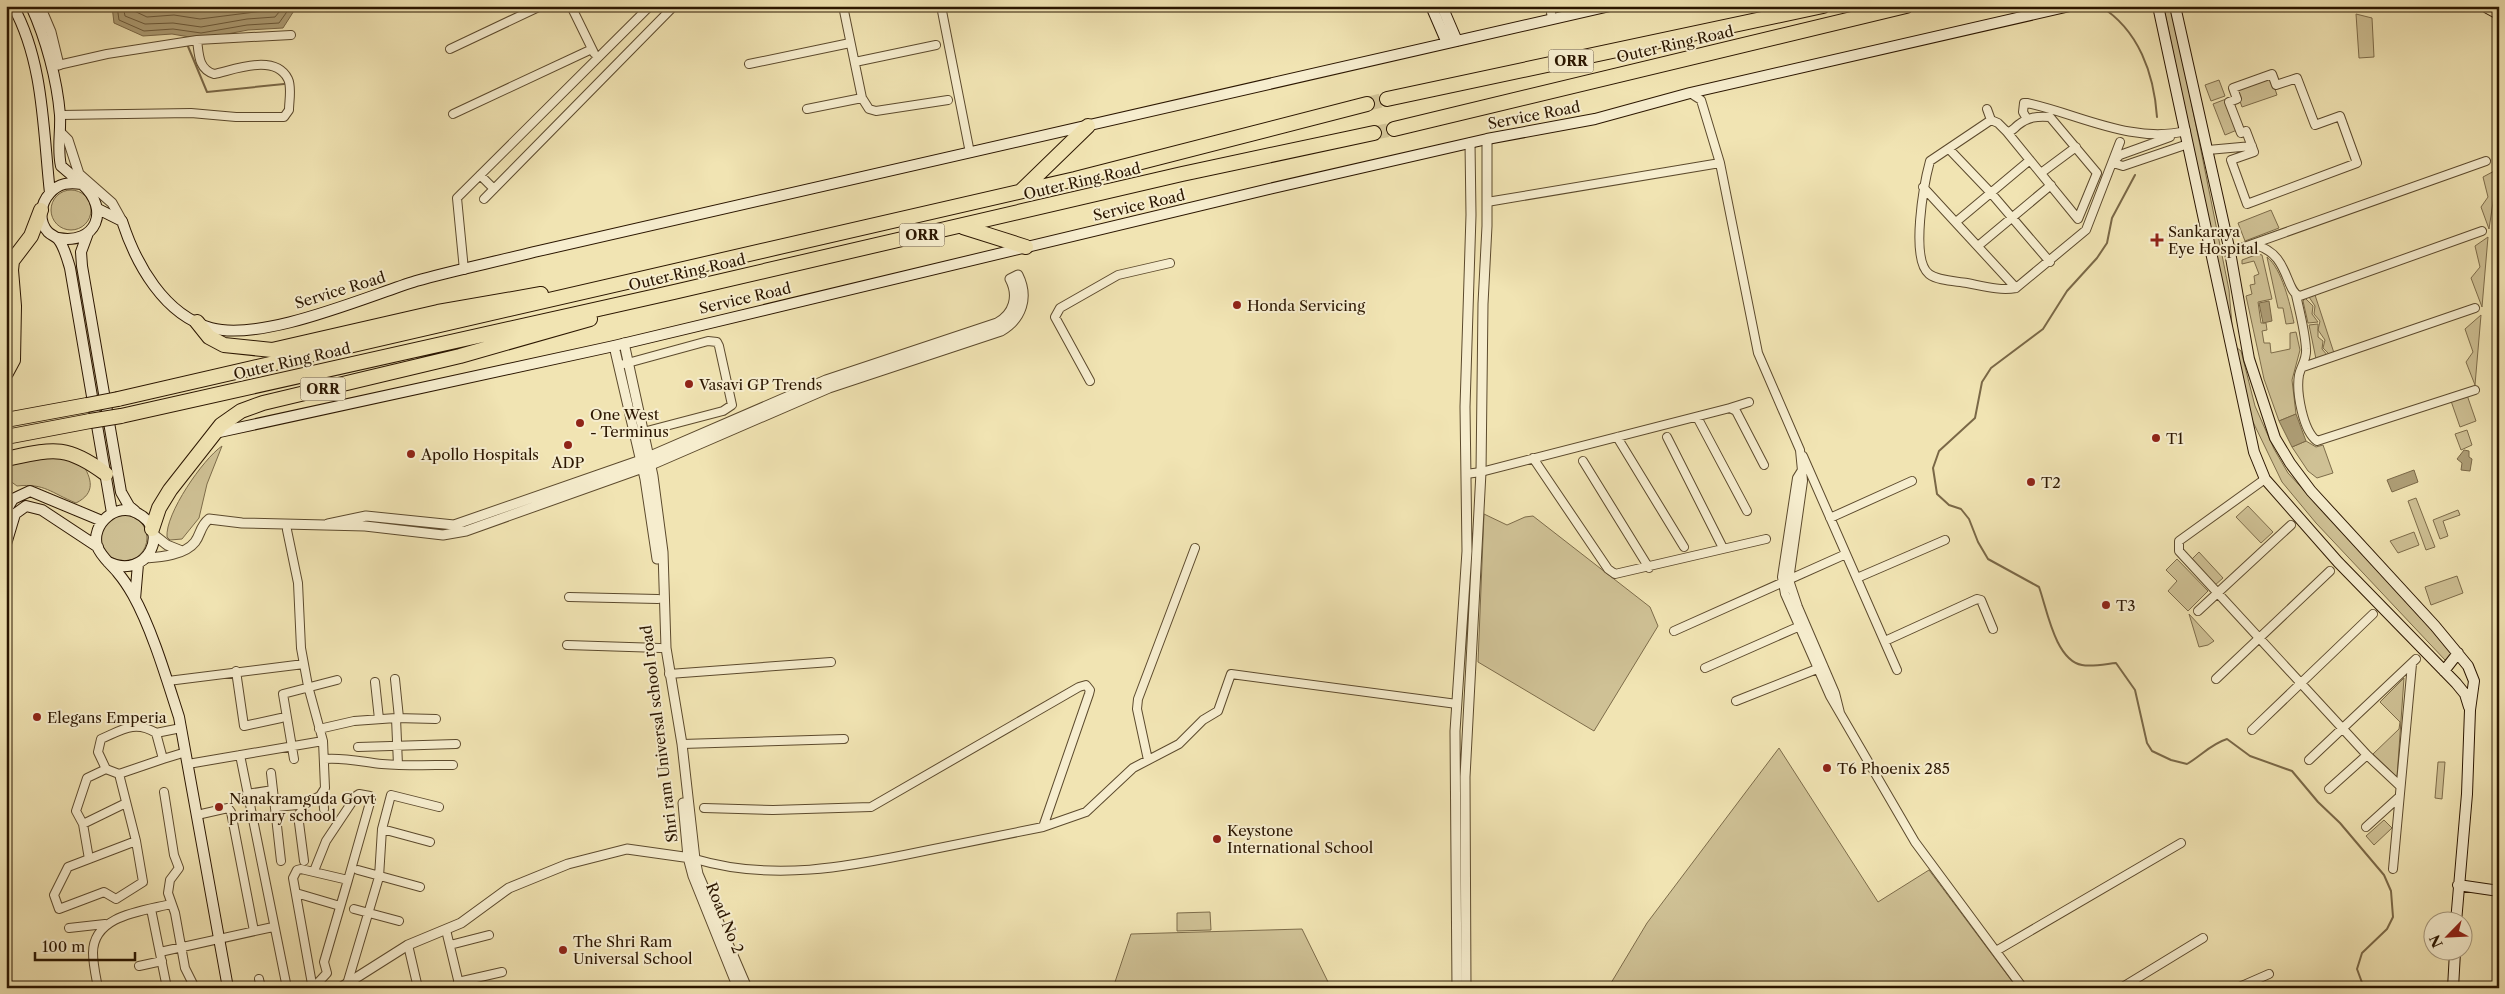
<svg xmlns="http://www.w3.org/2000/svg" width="2505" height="994" viewBox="0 0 2505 994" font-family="'Libre Caslon Text',serif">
<rect width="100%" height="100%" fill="#f1e4b3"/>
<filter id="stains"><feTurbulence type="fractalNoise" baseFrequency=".004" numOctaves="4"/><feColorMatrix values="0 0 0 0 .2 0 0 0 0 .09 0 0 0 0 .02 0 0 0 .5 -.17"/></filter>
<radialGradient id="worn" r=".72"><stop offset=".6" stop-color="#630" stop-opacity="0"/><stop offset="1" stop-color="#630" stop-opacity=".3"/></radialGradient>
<path fill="#cfc195" stroke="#7d6c4a" d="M 2167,10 L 2172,11 L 2176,26 L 2229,290 L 2232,325 L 2229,325 L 2165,13 Z
M 2356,14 L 2372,18 L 2374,57 L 2359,58 Z
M 2271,77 L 2277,95 L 2242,107 L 2236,90 Z
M 2219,80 L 2225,96 L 2211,101 L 2205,85 Z
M 2226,99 L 2237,130 L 2225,135 L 2213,104 Z
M 2498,169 L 2489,229 L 2481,207 L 2488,197 L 2483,177 Z
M51 210a20 20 0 1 1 40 0a20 20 0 1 1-40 0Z
M 2271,210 L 2279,228 L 2245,241 L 2238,223 Z
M 2488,237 L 2482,307 L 2471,278 L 2480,267 L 2475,246 Z
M 2258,254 L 2262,255 L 2272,299 L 2258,302 L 2261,323 L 2266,323 L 2267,330 L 2262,331 L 2264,343 L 2270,343 L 2271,353 L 2290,349 L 2290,333 L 2296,332 L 2300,350 L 2292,380 L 2296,414 L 2279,421 L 2264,379 L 2246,296 L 2252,294 L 2250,285 L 2255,284 L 2254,276 L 2259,274 L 2254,261 L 2242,264 L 2242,260 Z
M 2267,257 C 2282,269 2290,304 2294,323 L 2286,324 L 2283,308 L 2278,308 Z
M 2315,295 L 2334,353 L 2330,355 L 2323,348 L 2325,340 L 2318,330 L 2320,321 L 2314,314 L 2315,306 L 2309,297 Z
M 2305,298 L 2313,306 L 2312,314 L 2318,322 L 2308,323 L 2303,301 Z
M 2481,315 L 2475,385 L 2466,362 L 2473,352 L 2465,329 Z
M 2318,324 L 2318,337 L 2323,341 L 2322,349 L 2328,356 L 2316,359 L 2309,325 Z
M 2236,347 L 2241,351 L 2255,406 L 2274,449 L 2288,473 L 2452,651 L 2450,659 L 2445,660 L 2316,523 L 2282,482 L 2253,422 L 2245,397 Z
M 2467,395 L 2476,421 L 2460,427 L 2451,401 Z
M 2467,430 L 2472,445 L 2461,450 L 2455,434 Z
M 2306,441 L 2316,447 L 2323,445 L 2333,473 L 2317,478 L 2308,471 L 2292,447 Z
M 222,446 L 207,484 L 199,518 L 182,539 L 170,540 L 167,537 C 165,514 203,459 222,446 Z
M 52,454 L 82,463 C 92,479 96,493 76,503 C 51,493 45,483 17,486 L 6,478 L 6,462 Z
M 2416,498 L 2435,547 L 2426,550 L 2408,501 Z
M 2248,506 L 2273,532 L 2261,543 L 2236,517 Z
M 2458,510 L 2460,515 L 2443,521 L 2448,536 L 2440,539 L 2433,520 Z
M 1484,514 L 1507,525 L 1525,517 L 1533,516 L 1650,607 L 1658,626 L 1594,731 L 1478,662 Z
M101 538a23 23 0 1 1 46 0a23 23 0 1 1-46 0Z
M 2414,532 L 2419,545 L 2398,553 L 2390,541 Z
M 2199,552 L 2223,578 L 2214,586 L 2190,561 Z
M 2177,559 L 2208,591 L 2188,611 L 2168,591 L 2177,581 L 2166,570 Z
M 2457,576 L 2463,593 L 2431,605 L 2425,587 Z
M 2189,614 L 2214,641 L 2208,645 L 2199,647 Z
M 2404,678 L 2397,777 L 2373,754 L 2399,729 L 2400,722 L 2380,702 Z
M 1779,748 L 1878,902 L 1929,870 L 2017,988 L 1608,988 L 1647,923 Z
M 2438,762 L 2445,762 L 2442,799 L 2435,798 Z
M 2384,820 L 2392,828 L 2374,845 L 2366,836 Z
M 1210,912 L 1211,930 L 1177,931 L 1177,913 Z
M 1302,929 L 1331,988 L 1113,988 L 1131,934 Z"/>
<path fill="#ae9e76" stroke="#7a6847" d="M 112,6 L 297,6 L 283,28 L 248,30 L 201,39 L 172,34 L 143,36 L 114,23 Z
M 2269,301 L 2272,321 L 2263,323 L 2259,303 Z
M 2296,414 L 2306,441 L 2292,447 L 2279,421 Z
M 2464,450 L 2469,451 L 2469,457 L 2472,459 L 2470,471 L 2461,470 L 2462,463 L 2457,459 Z
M 2414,470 L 2418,482 L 2392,492 L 2387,480 Z"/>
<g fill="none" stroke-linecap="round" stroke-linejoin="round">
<path stroke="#6c5a3b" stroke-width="1" d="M 117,6 L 119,20 L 144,31 L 173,29 L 201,33 L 247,25 L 279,23 L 291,6
M 123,6 L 125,16 L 145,24 L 173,23 L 201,27 L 247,19 L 275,17 L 284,6
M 131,6 L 132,10 L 147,17 L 174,15 L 200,19 L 271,10 L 275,6"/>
<path stroke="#7a6847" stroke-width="2" d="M 2100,6 C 2139,30 2154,74 2157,117
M 187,44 L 207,92 L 284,84
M 2135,175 L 2112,218 L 2107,243 L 2097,258 L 2067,291 L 2043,329 L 1991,368 L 1982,382 L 1975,418 L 1939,451 L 1933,468 L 1937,494 L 1949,505 L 1961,509 L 1969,519 L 1978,542 L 1988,559 L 2039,587 C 2047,609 2055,660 2082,665 C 2092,667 2106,664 2116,663 L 2135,690 L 2147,743 L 2152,751 L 2171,760 L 2187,764 C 2202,755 2211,744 2227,739 L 2250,756 L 2292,771 L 2318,802 L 2340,823 L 2384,875 L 2391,891 L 2393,917 L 2387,929 L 2362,953 L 2357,969 L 2364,988"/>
<path stroke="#d3c598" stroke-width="14" stroke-dasharray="14 7" stroke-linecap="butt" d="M 1367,104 L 1387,99
M 1374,133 L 1394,129"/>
<g stroke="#5c4a2d" stroke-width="10">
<path id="minor" d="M 571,6 L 594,53
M 843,6 L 862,98 L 869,109 L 876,111 L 948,100
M 941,6 L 970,153
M 1550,6 L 1552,19
M 450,49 L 541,6
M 855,62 L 936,45
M 749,64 L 850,43
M 54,66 L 107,54 L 197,40
M 2272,74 L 2276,85 L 2297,78 L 2315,125 L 2340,116 L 2357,163 L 2247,204 L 2231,160 L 2254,152 L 2246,131 L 2241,133 L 2229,102 L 2237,99 L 2233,88 Z
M 1690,93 L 1701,100 L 1720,163 L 1758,353 L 1800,450 L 1803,481 L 1789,580 L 1798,607 L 1835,693 L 1840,713
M 807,109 L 862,98
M 1987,109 L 1991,120
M 453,114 L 592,49
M 60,115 L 191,113 L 236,117 L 284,117 L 289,110 C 289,101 292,87 288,79 C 275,53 234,70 214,74 C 198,69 199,54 197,40 L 291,35
M 2027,119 L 2023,112 L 2024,103 L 2027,103 C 2079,114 2131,144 2186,131
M 2007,132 L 2078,219 L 2097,173 L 2050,117 C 2037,116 2028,117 2018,125 C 2013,129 2013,131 2007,132 L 1998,123 L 1991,120 L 1930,161 C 1924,183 1910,259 1929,274 C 1938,281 1956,281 1967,283 C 1983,286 2000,291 2016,288 L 2086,230 L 2120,142
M 1949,149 L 1991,193 L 2050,262
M 2208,150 L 2252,146
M 2114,161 L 2120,155 L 2170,137
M 2113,163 L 2123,166 L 2188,144
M 2041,173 L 2076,147
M 480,175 L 494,189
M 1923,187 L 2016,288
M 484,199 L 674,6
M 1487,202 L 1720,163
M 1956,222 L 2030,160
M 2255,245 C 2290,253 2285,293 2300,296 L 2482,231
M 1978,246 L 2051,185
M 2230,252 L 2486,161
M 464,270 L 457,198 L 650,6
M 2296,295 C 2300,313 2305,331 2306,349 C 2307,359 2301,366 2299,375 C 2296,392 2303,431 2317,441 L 2475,390
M 624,364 L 708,341 L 717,342 L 719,346 L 732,405 L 723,411 L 643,432
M 2303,367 L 2475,308
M 1090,381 L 1055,317 L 1060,308 L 1118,275 L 1170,263
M 1730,408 L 1749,402
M 1697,417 L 1747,511
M 1617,437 L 1684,547
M 1667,437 L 1723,548
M 1803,456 L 1897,670
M 1533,458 L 1608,569 L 1615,574 L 1766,539
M 1583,461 L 1649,568
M 1802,470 L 1797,478 L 1782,577 L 1785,594 L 1830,696 L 1915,842 L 2023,988
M 1466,474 L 1481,472 L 1730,408 L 1736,411 L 1764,465
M 2265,479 L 2179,541 L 2179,551 L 2367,755 L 2399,785
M 1830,518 L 1912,481
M 1857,578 L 1945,540
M 569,597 L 658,599
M 2198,611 L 2291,525
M 1674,631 L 1846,554
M 1885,641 L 1977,599 L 1981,600 L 1993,629
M 567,645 L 660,648
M 1705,668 L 1800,626
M 236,671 L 244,726 L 281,718
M 669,674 L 831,662
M 395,679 L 399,718
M 2216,679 L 2330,571
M 168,681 L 304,664
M 375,682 L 379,719
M 1736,701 L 1822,667
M 319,729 L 354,721 L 396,718
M 2252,730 L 2373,614
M 682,744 L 844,739
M 358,747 L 456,744
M 240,755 L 287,988
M 163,759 L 186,752
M 294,759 L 283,694 L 337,680
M 324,759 C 343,757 363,762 382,764 C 406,766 430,765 453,765
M 1148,760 L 1137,709 L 1138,699 L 1195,548
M 2309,760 L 2416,659
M 188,764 L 323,741 L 308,686 L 301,648 L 298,583 L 287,530
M 398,765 L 396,718 L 436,719
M 106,769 L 98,752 L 101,739 C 122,730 135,720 156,733
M 271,773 L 281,861
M 119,774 L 106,769 L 87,778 L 76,811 L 83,824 L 126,803
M 2329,789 L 2367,755
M 164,792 L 174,855 L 179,868 L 170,880 L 168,893 L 175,913 L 185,968 L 195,988
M 323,792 L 324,809
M 247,794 L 273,790
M 276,807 L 308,804
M 704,808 L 773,810 L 871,807 L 1079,687 L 1086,685 L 1090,690 L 1089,694 L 1043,827
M 197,815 L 228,808 L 231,812 L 254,931
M 83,824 L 89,859
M 2366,827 L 2398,798
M 382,829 L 430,842
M 136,841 L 68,867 L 54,895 L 59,909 L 104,892 L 116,899 L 143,882 L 136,841 L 119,774 L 163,759 L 156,733 L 181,728
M 695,859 C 772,882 848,867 924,851 C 964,843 1004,835 1043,827 L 1086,812 L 1133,768 L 1179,744 L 1203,720 L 1218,711 L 1231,674 L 1457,704
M 304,861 L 298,815 L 310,801 L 320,796 L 325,788 L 323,741
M 2393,869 L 2412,664
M 358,870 L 420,887
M 314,871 L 326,841 L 356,796 L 359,794 L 370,796 L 371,799 L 348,880
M 296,893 L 340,906
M 151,909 L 167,988
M 354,909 L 399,921
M 69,928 L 105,924
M 446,930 L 460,988
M 408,945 L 418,988
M 450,945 L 489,935
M 1996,951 L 2181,843
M 160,952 L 273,927
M 139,966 L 162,961
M 259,979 L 261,988
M 348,981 L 379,877 L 382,829 L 391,795 L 439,807
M 458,982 L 502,972
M 315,986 L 327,973 L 324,962 L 348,880 L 301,869 L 297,870 L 293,878 L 312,984 L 316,988
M 98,988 C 96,977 93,964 93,953 C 93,915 143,911 171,904
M 2121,988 L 2203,938
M 2237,988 L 2269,974"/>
</g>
<g stroke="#5c4a2d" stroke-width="11">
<path id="tertiary" d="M 40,6 L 51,32 L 59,65
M 60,132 L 68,140 L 79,174 L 112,203 L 122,221
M 624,343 L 653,476 L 663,552 L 666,648 L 682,744 L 695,859 L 698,874 L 747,988
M 614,346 L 645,479 L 657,559
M 153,534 L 167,545 L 182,551
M 146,558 C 161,557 185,555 195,542 C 201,534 200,526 209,519 L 242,523 L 365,526 L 443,535 L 466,531 L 651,465 L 829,388 L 1001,331 C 1022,319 1029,297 1018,275 L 1010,279 C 1019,296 1014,314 997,323 L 826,380 L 641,460 L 454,525 L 366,516 L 328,524
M 683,803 L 688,857 L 693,876 L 738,988
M 340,988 L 408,945 L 461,923 L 509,888 L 568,864 L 627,849 L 691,858
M 1457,988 L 1455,731 L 1467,551 L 1465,407 L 1471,215 L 1470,143
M 1466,988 L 1465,777 L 1481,472 L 1483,304 L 1487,226 L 1487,139"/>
</g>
<g stroke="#2b1600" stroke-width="12">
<path id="secondary" d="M 13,6 C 44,62 43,131 50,193
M 31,6 C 46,39 57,79 60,115 C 61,132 57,149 61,166 L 82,184
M 1431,6 L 1447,43
M 1442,6 L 1457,41
M 2158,6 L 2254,452 L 2265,479 L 2338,562 L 2456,683 L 2465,694 L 2469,707
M 2175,6 L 2230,252 L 2249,359 L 2275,438 L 2290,463 L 2311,491 L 2435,626 L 2468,666 L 2474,681 L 2470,710 L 2467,794 L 2456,922
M 98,209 L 122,221 C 136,264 164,315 211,328 C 262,342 365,297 416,281 C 455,270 495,262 534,252 L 1610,6
M 88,233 L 81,252 L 82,266 L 121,492 L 129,506 L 135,511
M 58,238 C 96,245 111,210 82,184 C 69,182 59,183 50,193 C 40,204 38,221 48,232 C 51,235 55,236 58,239 C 64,246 67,258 70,268 L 112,513
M 215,433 L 614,346 L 1269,189 L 1487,139 L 1595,119 L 1690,93 L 2070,6
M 7,509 L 13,499 L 30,491 L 102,521
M 6,544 L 15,514 L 26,506 L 42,510 L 98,547
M 108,562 C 147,581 172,530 137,513 C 116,502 91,524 97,546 C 101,557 111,564 118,573 C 124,580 129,588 133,595 C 152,629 167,680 179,717 L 228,988
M 135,599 L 138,564
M 2444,671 L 2458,653
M 2458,885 L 2499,891
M 2453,988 L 2455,952"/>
</g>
<g stroke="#2b1600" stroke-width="16">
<path id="motorway" d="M 2488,6 L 2499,12
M 1387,99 L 1823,6
M 1394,129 L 1906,6
M 1021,191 L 1088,126
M 963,227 L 1026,247
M 197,322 L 209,337 L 224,345 L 272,350 L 438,312 L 541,294
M 6,373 L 13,360 L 14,306 L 11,270 L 12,261 L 31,236 L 41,210
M 118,399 L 1075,179 L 1367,104
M 121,416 L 674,292 L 1182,174 L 1374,133
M 6,420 L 87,405
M 6,437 L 90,421
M 6,459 C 53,449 66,444 106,474
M 6,500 L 6,512
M 152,529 L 159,508 L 170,490 L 221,425 L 241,411 L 263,403 L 460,356 L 590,319"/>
</g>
<use href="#minor" stroke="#f6edce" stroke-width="8"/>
<use href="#tertiary" stroke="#f6edce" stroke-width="9"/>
<use href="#secondary" stroke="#f6edce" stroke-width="10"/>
<use href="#motorway" stroke="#f1e4b3" stroke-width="14"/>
<g stroke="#2b1600" stroke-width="16" stroke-linecap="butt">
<path id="motorway-bridge" d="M 87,405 L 118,399
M 90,421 L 121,416"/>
</g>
<use href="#motorway-bridge" stroke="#f1e4b3" stroke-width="14"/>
</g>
<g fill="#8f2418" stroke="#f6edce" stroke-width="2">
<path d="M2154.5 232.5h5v5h5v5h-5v5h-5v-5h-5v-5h5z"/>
<circle cx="1237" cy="305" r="5"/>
<circle cx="689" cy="384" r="5"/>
<circle cx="580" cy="423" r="5"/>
<circle cx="2156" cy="438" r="5"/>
<circle cx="568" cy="445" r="5"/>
<circle cx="411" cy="454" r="5"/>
<circle cx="2031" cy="482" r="5"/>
<circle cx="2106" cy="605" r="5"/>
<circle cx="37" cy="717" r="5"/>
<circle cx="1827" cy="768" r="5"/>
<circle cx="219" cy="807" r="5"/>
<circle cx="1217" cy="839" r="5"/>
<circle cx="563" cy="950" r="5"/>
</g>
<g text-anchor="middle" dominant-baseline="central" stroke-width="4" stroke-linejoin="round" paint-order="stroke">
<g fill="#f6edce" stroke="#68563e" stroke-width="1">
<rect x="1548.5" y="49.5" width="45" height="23" rx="4"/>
<rect x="899.5" y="223.5" width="45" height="23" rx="4"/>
<rect x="300.5" y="377.5" width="45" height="23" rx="4"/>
</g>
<g font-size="14" font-weight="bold" fill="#2b1600">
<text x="1571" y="61">ORR</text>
<text x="922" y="235">ORR</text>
<text x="323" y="389">ORR</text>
</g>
<g font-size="15" fill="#2b1600" stroke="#f6edce">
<text transform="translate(1675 44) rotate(-13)">Outer Ring Road</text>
<text transform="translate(1534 115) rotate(-11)">Service Road</text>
<text transform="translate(1082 181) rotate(-13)">Outer Ring Road</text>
<text transform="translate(1139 205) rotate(-13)">Service Road</text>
<text transform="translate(687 272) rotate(-13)">Outer Ring Road</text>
<text transform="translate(340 290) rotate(-17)">Service Road</text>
<text transform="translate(745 298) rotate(-13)">Service Road</text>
<text transform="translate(292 361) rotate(-13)">Outer Ring Road</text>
<text transform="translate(659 734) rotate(-97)">Shri ram Universal school road</text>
<text transform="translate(725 918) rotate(68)">Road No 2</text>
</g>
<g font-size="15" fill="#2b1600" stroke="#f6edce" text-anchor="start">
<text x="2168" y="231">Sankaraya<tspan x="2168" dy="17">Eye Hospital</tspan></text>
<text x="1247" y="305">Honda Servicing</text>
<text x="699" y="384">Vasavi GP Trends</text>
<text x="590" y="414">One West<tspan x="590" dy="17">- Terminus</tspan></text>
<text x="2166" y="438">T1</text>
<text x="421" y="454">Apollo Hospitals</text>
<text x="568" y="462" text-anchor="middle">ADP</text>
<text x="2041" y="482">T2</text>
<text x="2116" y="605">T3</text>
<text x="47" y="717">Elegans Emperia</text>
<text x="1837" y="768">T6 Phoenix 285</text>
<text x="229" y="798">Nanakramguda Govt<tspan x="229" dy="17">primary school</tspan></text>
<text x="1227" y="830">Keystone<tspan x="1227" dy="17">International School</tspan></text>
<text x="573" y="941">The Shri Ram<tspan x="573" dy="17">Universal School</tspan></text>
</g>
</g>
<rect width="2505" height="994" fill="none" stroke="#f1e4b3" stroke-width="25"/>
<rect x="8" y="8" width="2490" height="979" fill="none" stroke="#2b1600" stroke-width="2.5"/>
<rect x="12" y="12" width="2480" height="969" fill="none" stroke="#2b1600"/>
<g transform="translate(2448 936) rotate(246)"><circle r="24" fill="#f6edce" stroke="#a5977c"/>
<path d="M0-4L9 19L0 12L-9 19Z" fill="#8f2418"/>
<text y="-8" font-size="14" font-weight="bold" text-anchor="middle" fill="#2b1600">N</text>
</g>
<path d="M35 952v8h100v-8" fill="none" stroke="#2b1600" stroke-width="2.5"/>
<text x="42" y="952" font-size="15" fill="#2b1600" stroke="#f6edce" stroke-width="4" paint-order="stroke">100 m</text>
<rect width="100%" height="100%" filter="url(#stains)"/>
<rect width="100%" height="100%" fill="url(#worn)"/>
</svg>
